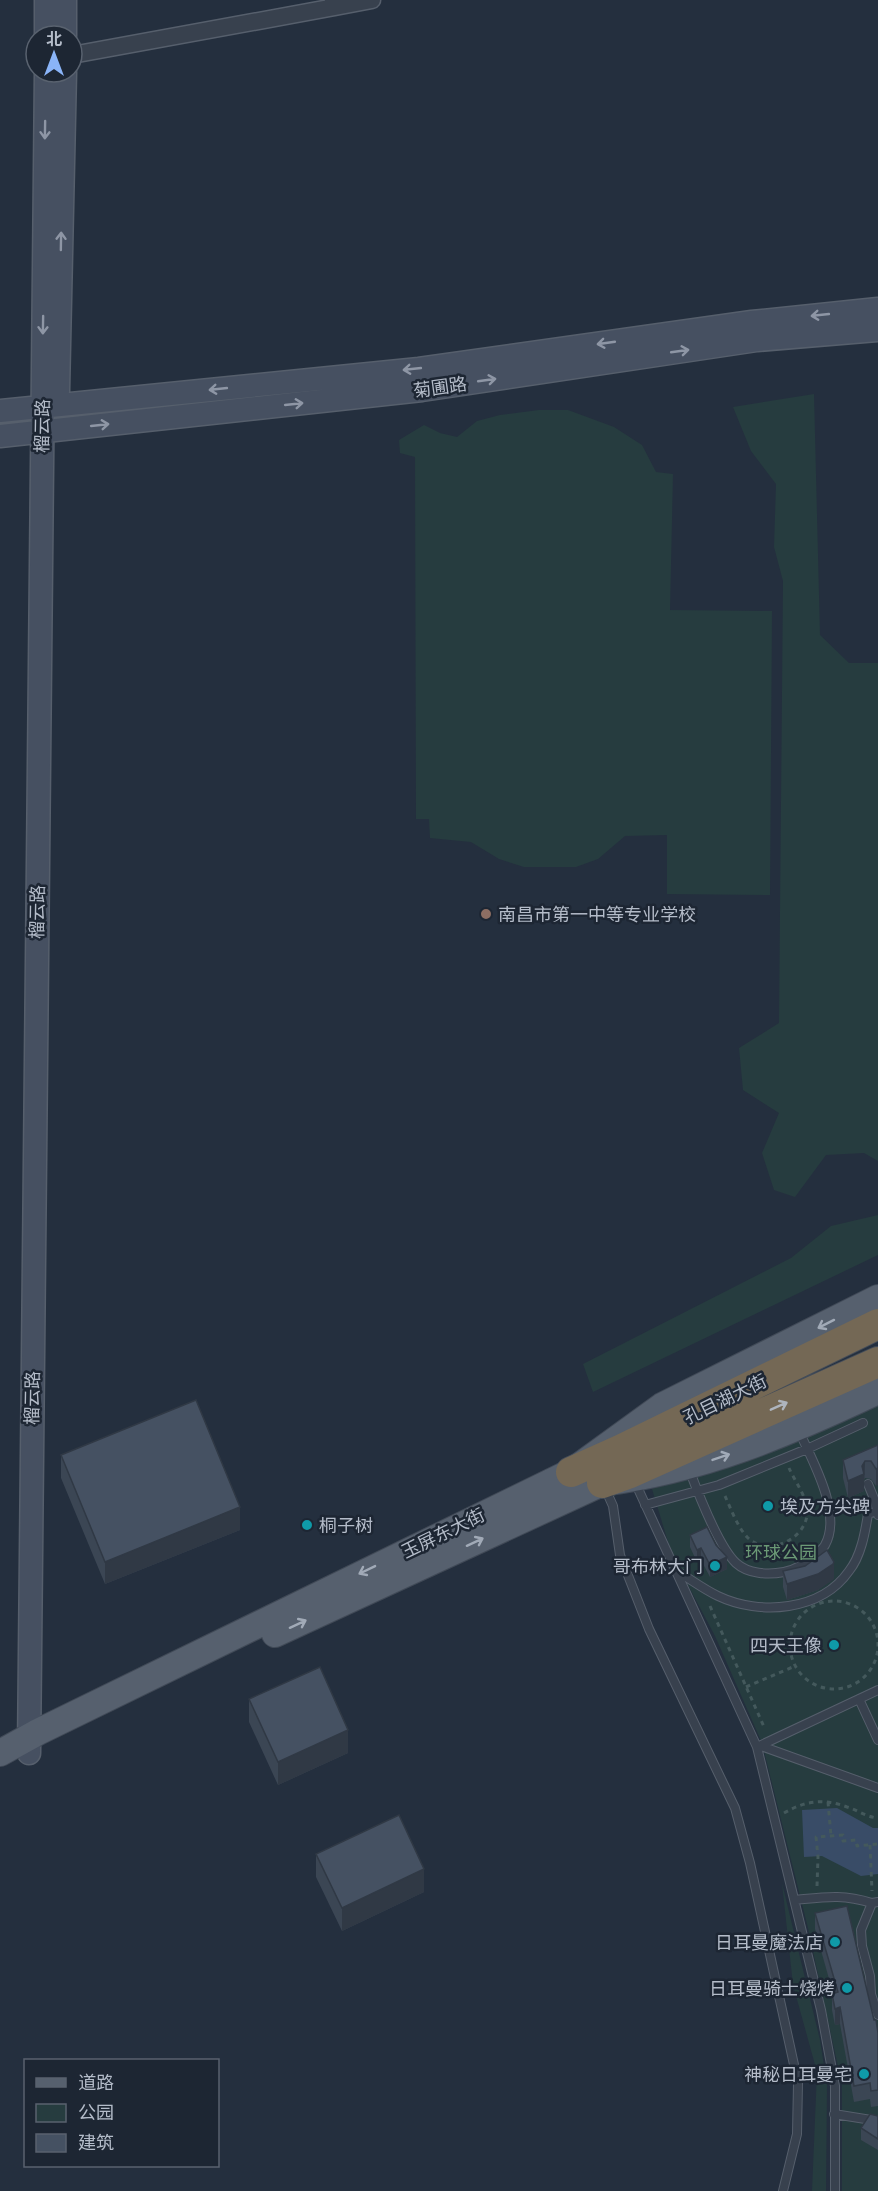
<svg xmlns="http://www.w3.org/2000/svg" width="878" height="2191" viewBox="0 0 878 2191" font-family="Poppins,'Noto Sans SC',sans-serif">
<rect width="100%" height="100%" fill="#242f3e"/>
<path fill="#263c3f" d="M 814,394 L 820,635 L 849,663 L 878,663 L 878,1161 L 864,1153 L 826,1155 L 795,1197 L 774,1190 L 762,1153 L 779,1113 L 743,1090 L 739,1048 L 779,1023 L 783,581 L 774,547 L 776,484 L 751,451 L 733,407 Z
M 539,410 L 568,410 L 614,427 L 642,445 L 656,472 L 673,474 L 670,610 L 772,611 L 770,895 L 667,894 L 667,835 L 625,836 L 598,859 L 576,867 L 524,867 L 499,859 L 471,842 L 430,838 L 429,819 L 416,819 L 415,457 L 400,453 L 399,440 L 424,425 L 440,433 L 457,437 L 477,421 L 500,415 Z
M 878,1215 L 878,1255 L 593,1392 L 583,1364 L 791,1258 L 831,1226 Z
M 878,1395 L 878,2191 L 842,2191 L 842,2085 L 808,1928 L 762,1743 L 715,1636 L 672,1555 L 652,1489 L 720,1470 L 820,1429 Z
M 782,1883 L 820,2040 L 827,2085 L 826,2191 L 812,2191 L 817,2072 L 793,1985 Z"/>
<path fill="#394c67" d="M 837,1808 L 873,1828 L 878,1828 L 878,1874 L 861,1876 L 822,1856 L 804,1857 L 802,1810 Z"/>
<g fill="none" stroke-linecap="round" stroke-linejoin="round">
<g stroke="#565f6c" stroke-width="10">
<path id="lane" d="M 689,1469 C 698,1493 718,1546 736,1563 C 748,1574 768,1575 784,1572 C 795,1570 807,1562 815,1555 C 818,1552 823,1549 825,1545 C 843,1513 811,1458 798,1429
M 634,1480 L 757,1747 L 821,2010 L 835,2086 L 835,2191
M 868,1484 L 875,1501 L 878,1515
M 604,1486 L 613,1506 L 620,1555 L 649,1629 L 735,1808 L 750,1863 L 798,2083 L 797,2134 L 783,2191
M 645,1505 L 719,1485 L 807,1449 L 863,1423
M 675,1570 C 689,1578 703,1589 718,1596 C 760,1616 821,1611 849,1571 C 861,1556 865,1533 868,1514 L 876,1511
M 859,1699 L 878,1740
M 761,1746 L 878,1788
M 757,1747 L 878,1690
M 795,1900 C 826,1897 842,1894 872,1903
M 878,1902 L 872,1903 L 861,1930 L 862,1946 L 870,1976 L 871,1994 L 878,2015
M 834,2114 L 878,2121"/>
</g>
<g stroke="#565f6c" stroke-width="19">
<path id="street" d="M 333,0 L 335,7 L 372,0
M 72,55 L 335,7"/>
</g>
<g stroke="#565f6c" stroke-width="25">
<path id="secondary" d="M 46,0 L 46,36
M 65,36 L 65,0
M 58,391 L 65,72
M 0,411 L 419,369 L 752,322 L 878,309
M 0,436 L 422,390 L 757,340 L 878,330
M 29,1753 L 46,72"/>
</g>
<g stroke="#414a57" stroke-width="28">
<path id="primary" d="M 275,1634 L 602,1483 C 703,1470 787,1434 878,1391
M 0,1753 L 38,1732 L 571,1472 L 662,1406 L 878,1298"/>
</g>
<g stroke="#434c59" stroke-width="32">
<path id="highway" d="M 571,1472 L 620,1450 L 878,1324
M 602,1483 L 630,1473 L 878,1362"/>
</g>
<path stroke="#44595c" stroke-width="3" stroke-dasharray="4.5 4.5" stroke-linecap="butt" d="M 725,1496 C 731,1509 737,1526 747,1537 C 766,1557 804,1541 807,1515 C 809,1499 795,1482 789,1468
M 787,1542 L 793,1555
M790 1645a44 44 0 1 1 88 0a44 44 0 1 1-88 0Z
M 710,1606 L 765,1729
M 746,1687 L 795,1666
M 828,1802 L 831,1836
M 784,1813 C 805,1801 823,1798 847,1807 C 858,1810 866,1817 878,1818
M 870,1845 L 872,1891
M 817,1886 L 818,1857 L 816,1837 L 843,1835 L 843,1841 L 856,1840 L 857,1846 L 878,1844"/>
<use href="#lane" stroke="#38414e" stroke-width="8"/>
<use href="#street" stroke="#38414e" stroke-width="16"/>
<use href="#secondary" stroke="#465061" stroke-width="22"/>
<use href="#primary" stroke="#56606e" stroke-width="26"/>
<use href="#highway" stroke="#746855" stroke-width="30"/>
</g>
<path fill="#3b4654" d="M 878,1445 L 876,1486 L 871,1479 L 865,1478 L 864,1480 L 864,1491 L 848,1498 L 843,1478 L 843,1460 Z
M 61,1455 L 240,1530 L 105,1584 L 61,1478 Z
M 690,1535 L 727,1569 L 710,1577 L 701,1560 L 697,1562 L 690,1547 Z
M 783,1571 L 834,1578 L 818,1590 L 787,1600 L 783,1587 Z
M 249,1699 L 348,1753 L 278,1785 L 249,1722 Z
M 316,1854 L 424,1892 L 342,1931 L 316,1877 Z
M 815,1913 L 874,2020 L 878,2033 L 878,2106 L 871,2107 L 870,2099 L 854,2102 L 840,2024 L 835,2025 L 832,2010 L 832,1994 L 833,1993 L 815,1929 Z
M 878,2116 L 878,2150 L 861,2140 L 861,2128 Z"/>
<path fill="#303945" d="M 865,1461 L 864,1491 L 848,1498 L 848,1481 L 862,1466 Z
M 878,1468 L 878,1485 L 876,1486 L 876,1469 Z
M 240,1507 L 240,1530 L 105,1584 L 105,1562 Z
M 701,1548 L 701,1560 L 697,1562 L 697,1550 Z
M 727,1557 L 727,1569 L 710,1577 L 710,1565 Z
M 834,1562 L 834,1578 L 833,1580 L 818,1590 L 787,1600 L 787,1584 Z
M 348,1730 L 348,1753 L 278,1785 L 278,1762 Z
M 424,1869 L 424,1892 L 342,1931 L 342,1908 Z
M 840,2007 L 840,2024 L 835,2025 L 835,2009 Z"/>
<path fill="#455162" stroke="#303945" stroke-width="1.5" d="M 196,1400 L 240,1507 L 105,1562 L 61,1455 Z
M 878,1445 L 878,1468 L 876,1469 L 871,1461 L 865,1461 L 862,1466 L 864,1474 L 848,1481 L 843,1460 Z
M 707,1527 L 716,1545 L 727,1557 L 710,1565 L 701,1548 L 697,1550 L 690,1535 Z
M 827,1550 L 834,1562 L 833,1564 L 818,1574 L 787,1584 L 783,1571 L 805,1566 Z
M 320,1667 L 348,1730 L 278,1762 L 249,1699 Z
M 399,1815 L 424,1869 L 342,1908 L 316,1854 Z
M 847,1906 L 874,2020 L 876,2020 L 878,2033 L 878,2090 L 871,2091 L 870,2083 L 854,2086 L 840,2007 L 835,2009 L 832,1994 L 838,1992 L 815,1913 Z
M 870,2114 L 878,2116 L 878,2139 L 861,2128 Z"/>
<defs><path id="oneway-shaft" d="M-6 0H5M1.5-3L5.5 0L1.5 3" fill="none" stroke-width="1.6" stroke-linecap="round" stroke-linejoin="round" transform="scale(1.5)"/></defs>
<g stroke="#8e96a5">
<use href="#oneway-shaft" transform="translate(45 130) rotate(91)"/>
<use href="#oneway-shaft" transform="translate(61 241) rotate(-89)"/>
<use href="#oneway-shaft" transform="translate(820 315) rotate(174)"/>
<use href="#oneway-shaft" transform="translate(43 325) rotate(91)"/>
<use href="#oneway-shaft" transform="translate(606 343) rotate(172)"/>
<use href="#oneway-shaft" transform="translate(680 351) rotate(-8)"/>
<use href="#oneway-shaft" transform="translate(412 369) rotate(174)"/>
<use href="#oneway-shaft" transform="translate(487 380) rotate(-8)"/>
<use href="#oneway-shaft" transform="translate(218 389) rotate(174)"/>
<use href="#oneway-shaft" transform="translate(294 404) rotate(-6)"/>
<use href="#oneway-shaft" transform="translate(100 425) rotate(-6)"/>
</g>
<g stroke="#a1aab7">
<use href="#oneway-shaft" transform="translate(826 1324) rotate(153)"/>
<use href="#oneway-shaft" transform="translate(721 1457) rotate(-19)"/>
<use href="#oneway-shaft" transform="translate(475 1542) rotate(-25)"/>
<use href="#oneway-shaft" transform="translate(367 1570) rotate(154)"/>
<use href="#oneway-shaft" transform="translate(298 1624) rotate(-25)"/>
</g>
<use stroke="#aeb4bd" href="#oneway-shaft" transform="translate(779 1406) rotate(-24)"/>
<circle fill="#8d6e63" stroke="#1d2633" stroke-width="2" cx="486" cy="914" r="6"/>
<g fill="#0f9aa8" stroke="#1d2633" stroke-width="2">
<circle cx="768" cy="1506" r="6"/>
<circle cx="307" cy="1525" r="6"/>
<circle cx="715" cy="1566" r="6"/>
<circle cx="834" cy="1645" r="6"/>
<circle cx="835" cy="1942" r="6"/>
<circle cx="847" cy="1988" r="6"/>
<circle cx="864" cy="2074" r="6"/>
</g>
<g text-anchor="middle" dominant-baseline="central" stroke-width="5" stroke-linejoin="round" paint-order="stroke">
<g font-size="18" fill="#b4bcc9" stroke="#1d2633">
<text transform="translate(440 387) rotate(-8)">菊圃路</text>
<text transform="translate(42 426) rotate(-89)">榴云路</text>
<text transform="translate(37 912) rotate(-89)">榴云路</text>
<text transform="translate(32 1398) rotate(-89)">榴云路</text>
<text transform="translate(725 1399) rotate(-26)">孔目湖大街</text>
<text transform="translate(443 1533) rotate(-26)">玉屏东大街</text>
</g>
<g font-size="18" fill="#b4bcc9" stroke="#1d2633" text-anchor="end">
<text x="498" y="914" text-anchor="start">南昌市第一中等专业学校</text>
<text x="780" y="1506" text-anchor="start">埃及方尖碑</text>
<text x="319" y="1525" text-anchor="start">桐子树</text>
<text x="703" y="1566">哥布林大门</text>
<text x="822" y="1645">四天王像</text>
<text x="823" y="1942">日耳曼魔法店</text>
<text x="835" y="1988">日耳曼骑士烧烤</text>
<text x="852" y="2074">神秘日耳曼宅</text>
</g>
<g font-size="18" fill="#6b9a76" stroke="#1d2633">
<text x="781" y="1552">环球公园</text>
</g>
</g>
<rect x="24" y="2059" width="195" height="108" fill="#1d2633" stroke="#59626f" stroke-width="1.5"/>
<rect x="36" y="2078" width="30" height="9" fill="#56606e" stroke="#59626f" stroke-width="1.5"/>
<text x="78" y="2089" font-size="18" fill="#b4bcc9">道路</text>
<rect x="36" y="2104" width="30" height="18" fill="#263c3f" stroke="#59626f" stroke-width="1.5"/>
<text x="78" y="2119" font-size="18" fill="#b4bcc9">公园</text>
<rect x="36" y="2134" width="30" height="18" fill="#455162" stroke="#59626f" stroke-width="1.5"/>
<text x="78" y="2149" font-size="18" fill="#b4bcc9">建筑</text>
<g transform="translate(54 54)"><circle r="28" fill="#1d2633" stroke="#59626f" stroke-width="1.5"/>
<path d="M0-4.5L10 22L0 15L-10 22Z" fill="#8ab4f8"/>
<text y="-9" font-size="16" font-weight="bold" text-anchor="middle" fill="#b4bcc9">北</text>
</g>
</svg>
